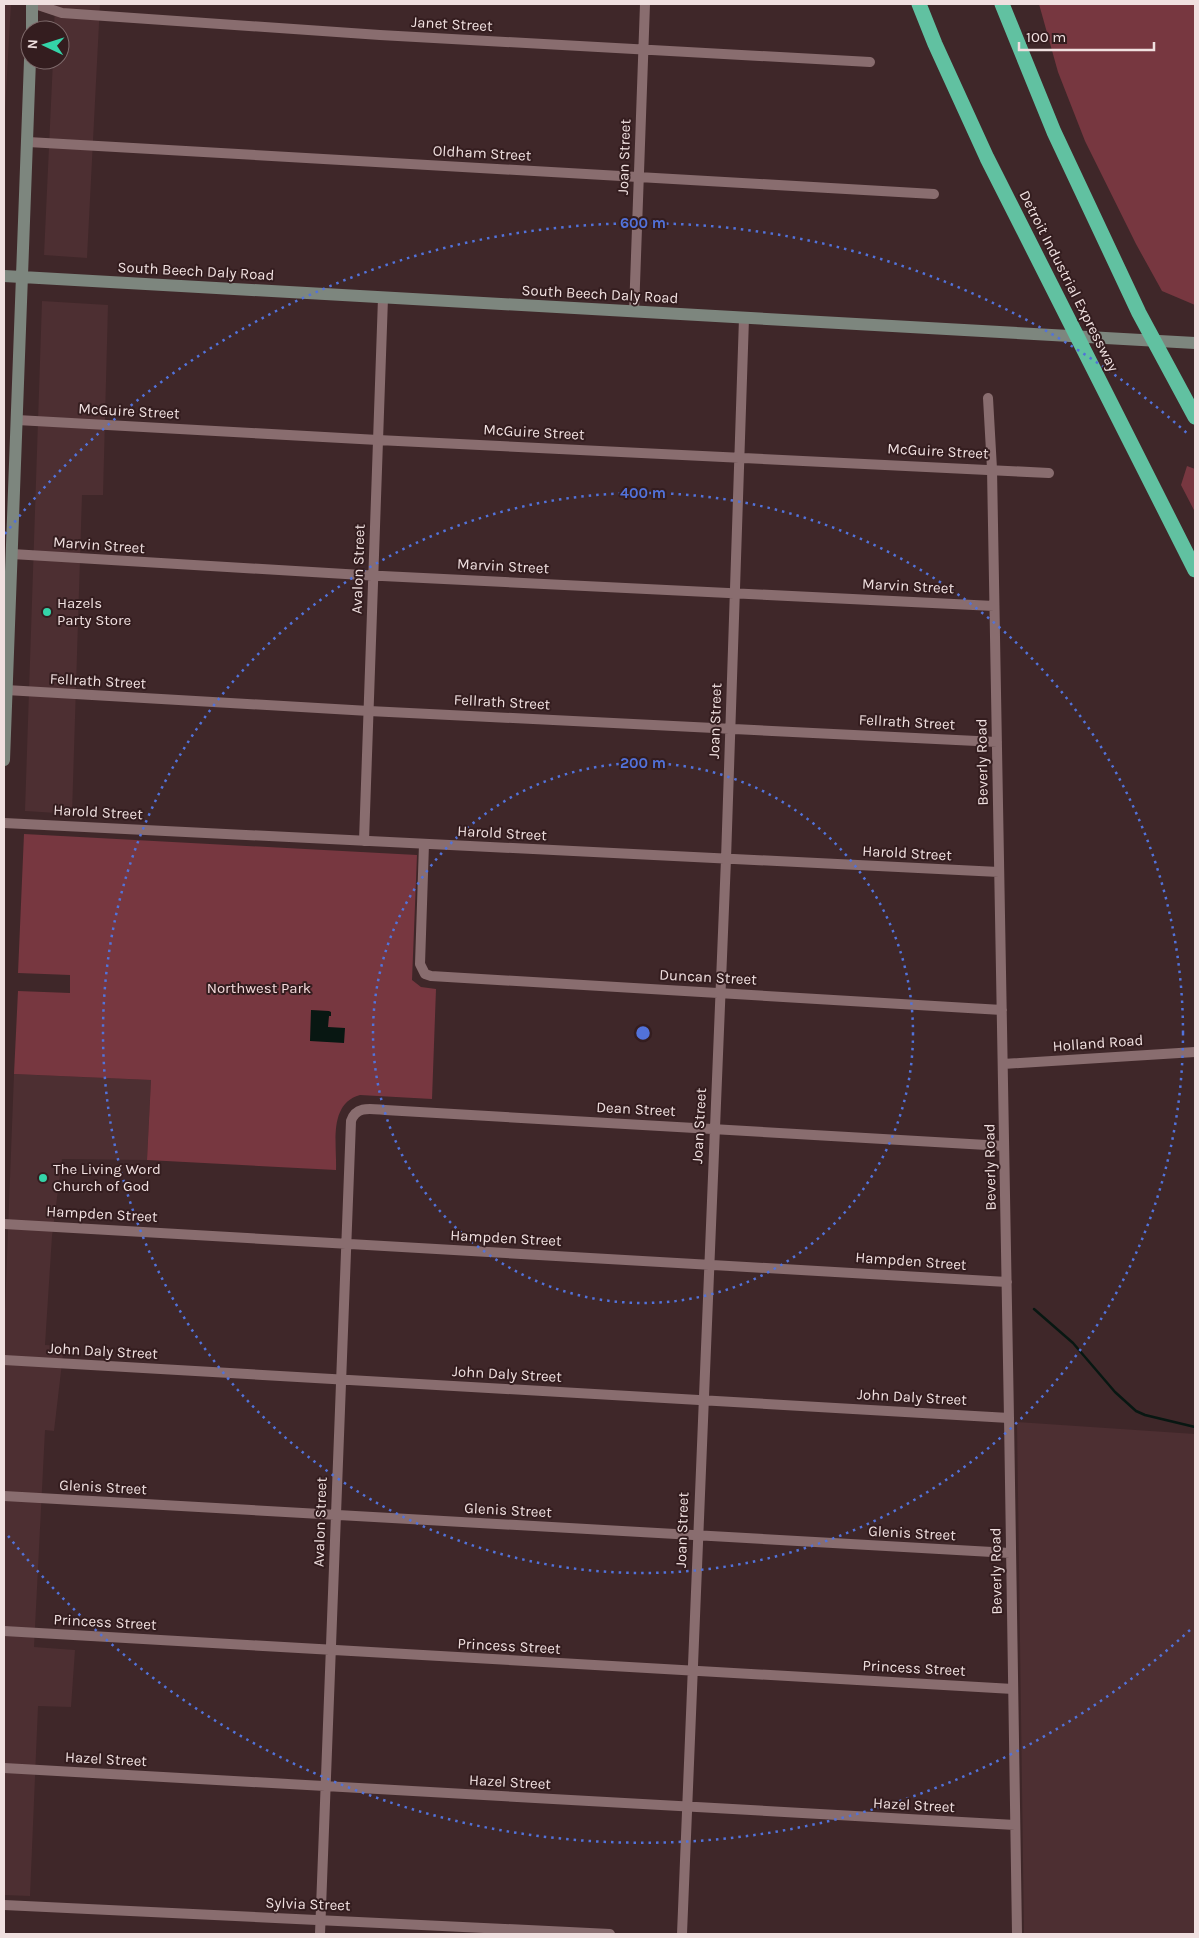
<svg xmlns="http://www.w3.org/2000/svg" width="1199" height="1938" viewBox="0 0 1199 1938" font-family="Karla,sans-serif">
<rect width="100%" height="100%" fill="#3f2729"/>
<path fill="#4d2f32" d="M 4,4 L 11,4 L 4,128 Z
M 55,4 L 100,4 L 87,258 L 44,255 L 53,60 L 60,60 L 60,30 L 54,30 Z
M 42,301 L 108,305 L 103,495 L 82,495 L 72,814 L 25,811 Z
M 14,1074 L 151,1080 L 147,1160 L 62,1159 L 52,1236 L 45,1345 L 64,1346 L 54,1431 L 45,1430 L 34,1647 L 75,1650 L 71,1707 L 38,1706 L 30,1896 L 4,1895 L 4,1335 Z
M 1017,1422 L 1195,1434 L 1195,1934 L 1024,1934 Z"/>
<path fill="#773740" d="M 1039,4 L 1195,4 L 1195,305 L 1162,291 L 1136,244 L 1085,141 L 1058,72 Z
M 1187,466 L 1195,469 L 1195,512 L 1181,485 Z
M 24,834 L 417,855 L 412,980 L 421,987 L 436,989 L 432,1099 L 360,1095 C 328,1104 337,1144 336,1170 L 147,1160 L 151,1080 L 14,1074 L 18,991 L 70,993 L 70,975 L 18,973 Z"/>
<path fill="#081712" d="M 311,1010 L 329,1011 L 331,1012 L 331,1016 L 329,1016 L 328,1027 L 345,1028 L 344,1043 L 310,1041 Z"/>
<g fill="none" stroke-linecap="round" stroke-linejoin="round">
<path stroke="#081712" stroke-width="2.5" d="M 1034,1309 L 1073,1343 L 1115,1392 L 1136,1411 L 1145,1415 L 1195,1427"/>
<path stroke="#896d6f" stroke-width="10" d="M 35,4 L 62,13 L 380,35 L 870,62
M 28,142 L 934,194
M 634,312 L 645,4
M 988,398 L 992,469 L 1009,1418 L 1017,1934
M 17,420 L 378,440 L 1049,473
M 12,554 L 362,575 L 994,606
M 6,690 L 369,711 L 997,742
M 4,823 L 999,872
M 364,841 L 383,298
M 424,844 L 420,964 L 425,974 L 431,976 L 1002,1010
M 1003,1064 L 1195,1052
M 4,1224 L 1007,1282
M 4,1360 L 1009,1418
M 4,1496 L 1010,1553
M 4,1631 L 1013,1689
M 4,1768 L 1015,1825
M 4,1905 L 610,1934
M 320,1934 L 351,1121 C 356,1105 372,1109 385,1110 L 1004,1146
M 682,1934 L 726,859 L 744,318"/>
<path stroke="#7d867e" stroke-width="12" d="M 32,30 L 32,4
M 4,276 L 1195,343
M 4,760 L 30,60"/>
<path stroke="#61c1a1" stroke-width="15" d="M 919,4 L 935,44 L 987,158 L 1195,570
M 1002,4 L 1054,132 L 1139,313 L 1195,417"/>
</g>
<g fill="none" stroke="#5272da" stroke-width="2.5" stroke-dasharray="2.5 5">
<circle cx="643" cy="1033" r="270"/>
<circle cx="643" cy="1033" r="540"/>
<path d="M1190 1630A810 810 0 0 1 5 1532M5 534A810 810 0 0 1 1190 436"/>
</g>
<g fill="#34d4a8" stroke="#341d1f" stroke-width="2">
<circle cx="47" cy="612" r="5"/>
<circle cx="43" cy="1178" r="5"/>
</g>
<g text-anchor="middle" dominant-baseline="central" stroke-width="4" stroke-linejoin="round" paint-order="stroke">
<g font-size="15" fill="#f0e0e0" stroke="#341d1f">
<text transform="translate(452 24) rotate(3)">Janet Street</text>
<text transform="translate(482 153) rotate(3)">Oldham Street</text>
<text transform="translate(624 157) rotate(-88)">Joan Street</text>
<text transform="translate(196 271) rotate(3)">South Beech Daly Road</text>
<text transform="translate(1069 281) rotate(63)">Detroit Industrial Expressway</text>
<text transform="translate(600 294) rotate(3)">South Beech Daly Road</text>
<text transform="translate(129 411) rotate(3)">McGuire Street</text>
<text transform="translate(534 432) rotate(3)">McGuire Street</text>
<text transform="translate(938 451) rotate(3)">McGuire Street</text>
<text transform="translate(99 545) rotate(4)">Marvin Street</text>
<text transform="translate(503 566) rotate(3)">Marvin Street</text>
<text transform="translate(358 569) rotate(-88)">Avalon Street</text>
<text transform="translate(908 586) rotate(3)">Marvin Street</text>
<text transform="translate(98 681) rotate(3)">Fellrath Street</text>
<text transform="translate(502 702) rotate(3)">Fellrath Street</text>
<text transform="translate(715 721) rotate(-88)">Joan Street</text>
<text transform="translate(907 722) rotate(3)">Fellrath Street</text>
<text transform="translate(982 762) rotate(-91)">Beverly Road</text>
<text transform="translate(98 812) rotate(3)">Harold Street</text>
<text transform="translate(502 833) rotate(3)">Harold Street</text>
<text transform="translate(907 853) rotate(3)">Harold Street</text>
<text transform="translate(708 977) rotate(3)">Duncan Street</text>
<text transform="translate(1098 1043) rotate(-4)">Holland Road</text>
<text transform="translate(636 1109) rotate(3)">Dean Street</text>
<text transform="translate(699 1126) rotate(-87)">Joan Street</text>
<text transform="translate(990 1167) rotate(-91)">Beverly Road</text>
<text transform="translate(102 1214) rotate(3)">Hampden Street</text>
<text transform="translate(506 1238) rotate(3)">Hampden Street</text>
<text transform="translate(911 1261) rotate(4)">Hampden Street</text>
<text transform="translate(103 1351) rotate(3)">John Daly Street</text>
<text transform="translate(507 1374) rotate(3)">John Daly Street</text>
<text transform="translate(912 1397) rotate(3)">John Daly Street</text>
<text transform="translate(103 1487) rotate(3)">Glenis Street</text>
<text transform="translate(508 1510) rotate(3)">Glenis Street</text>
<text transform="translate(320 1522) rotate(-88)">Avalon Street</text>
<text transform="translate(682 1530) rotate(-88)">Joan Street</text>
<text transform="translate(912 1533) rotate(3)">Glenis Street</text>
<text transform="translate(996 1571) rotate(-91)">Beverly Road</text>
<text transform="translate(105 1622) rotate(3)">Princess Street</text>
<text transform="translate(509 1646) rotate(3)">Princess Street</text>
<text transform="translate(914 1668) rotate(3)">Princess Street</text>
<text transform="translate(106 1759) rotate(3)">Hazel Street</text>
<text transform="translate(510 1782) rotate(3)">Hazel Street</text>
<text transform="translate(914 1805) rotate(3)">Hazel Street</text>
<text transform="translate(308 1904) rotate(2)">Sylvia Street</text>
</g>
<g font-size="15" fill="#f0e0e0" stroke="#341d1f" text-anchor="start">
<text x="57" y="603">Hazels<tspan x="57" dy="17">Party Store</tspan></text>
<text x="53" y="1169">The Living Word<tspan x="53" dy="17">Church of God</tspan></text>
</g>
<g font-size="15" fill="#f5dbdd" stroke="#341d1f">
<text x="259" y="988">Northwest Park</text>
</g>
</g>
<circle cx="643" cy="1033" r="8" fill="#5272da" stroke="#341d1f" stroke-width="2.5"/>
<g font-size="15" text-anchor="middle" font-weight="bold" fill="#5272da" stroke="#341d1f" stroke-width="4" stroke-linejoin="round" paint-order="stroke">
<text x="643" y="228">600 m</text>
<text x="643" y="498">400 m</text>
<text x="643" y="768">200 m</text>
</g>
<rect width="1199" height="1938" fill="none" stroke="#f0e0e0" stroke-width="10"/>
<g transform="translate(45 45) rotate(274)"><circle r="24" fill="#341d1f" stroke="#7f6b6c"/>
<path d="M0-4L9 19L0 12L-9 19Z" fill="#34d4a8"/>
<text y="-8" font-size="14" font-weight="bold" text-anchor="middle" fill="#f0e0e0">N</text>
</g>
<path d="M1019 42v8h135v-8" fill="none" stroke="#f0e0e0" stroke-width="2.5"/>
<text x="1026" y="42" font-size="15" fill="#f0e0e0" stroke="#341d1f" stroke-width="4" paint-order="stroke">100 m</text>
</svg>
